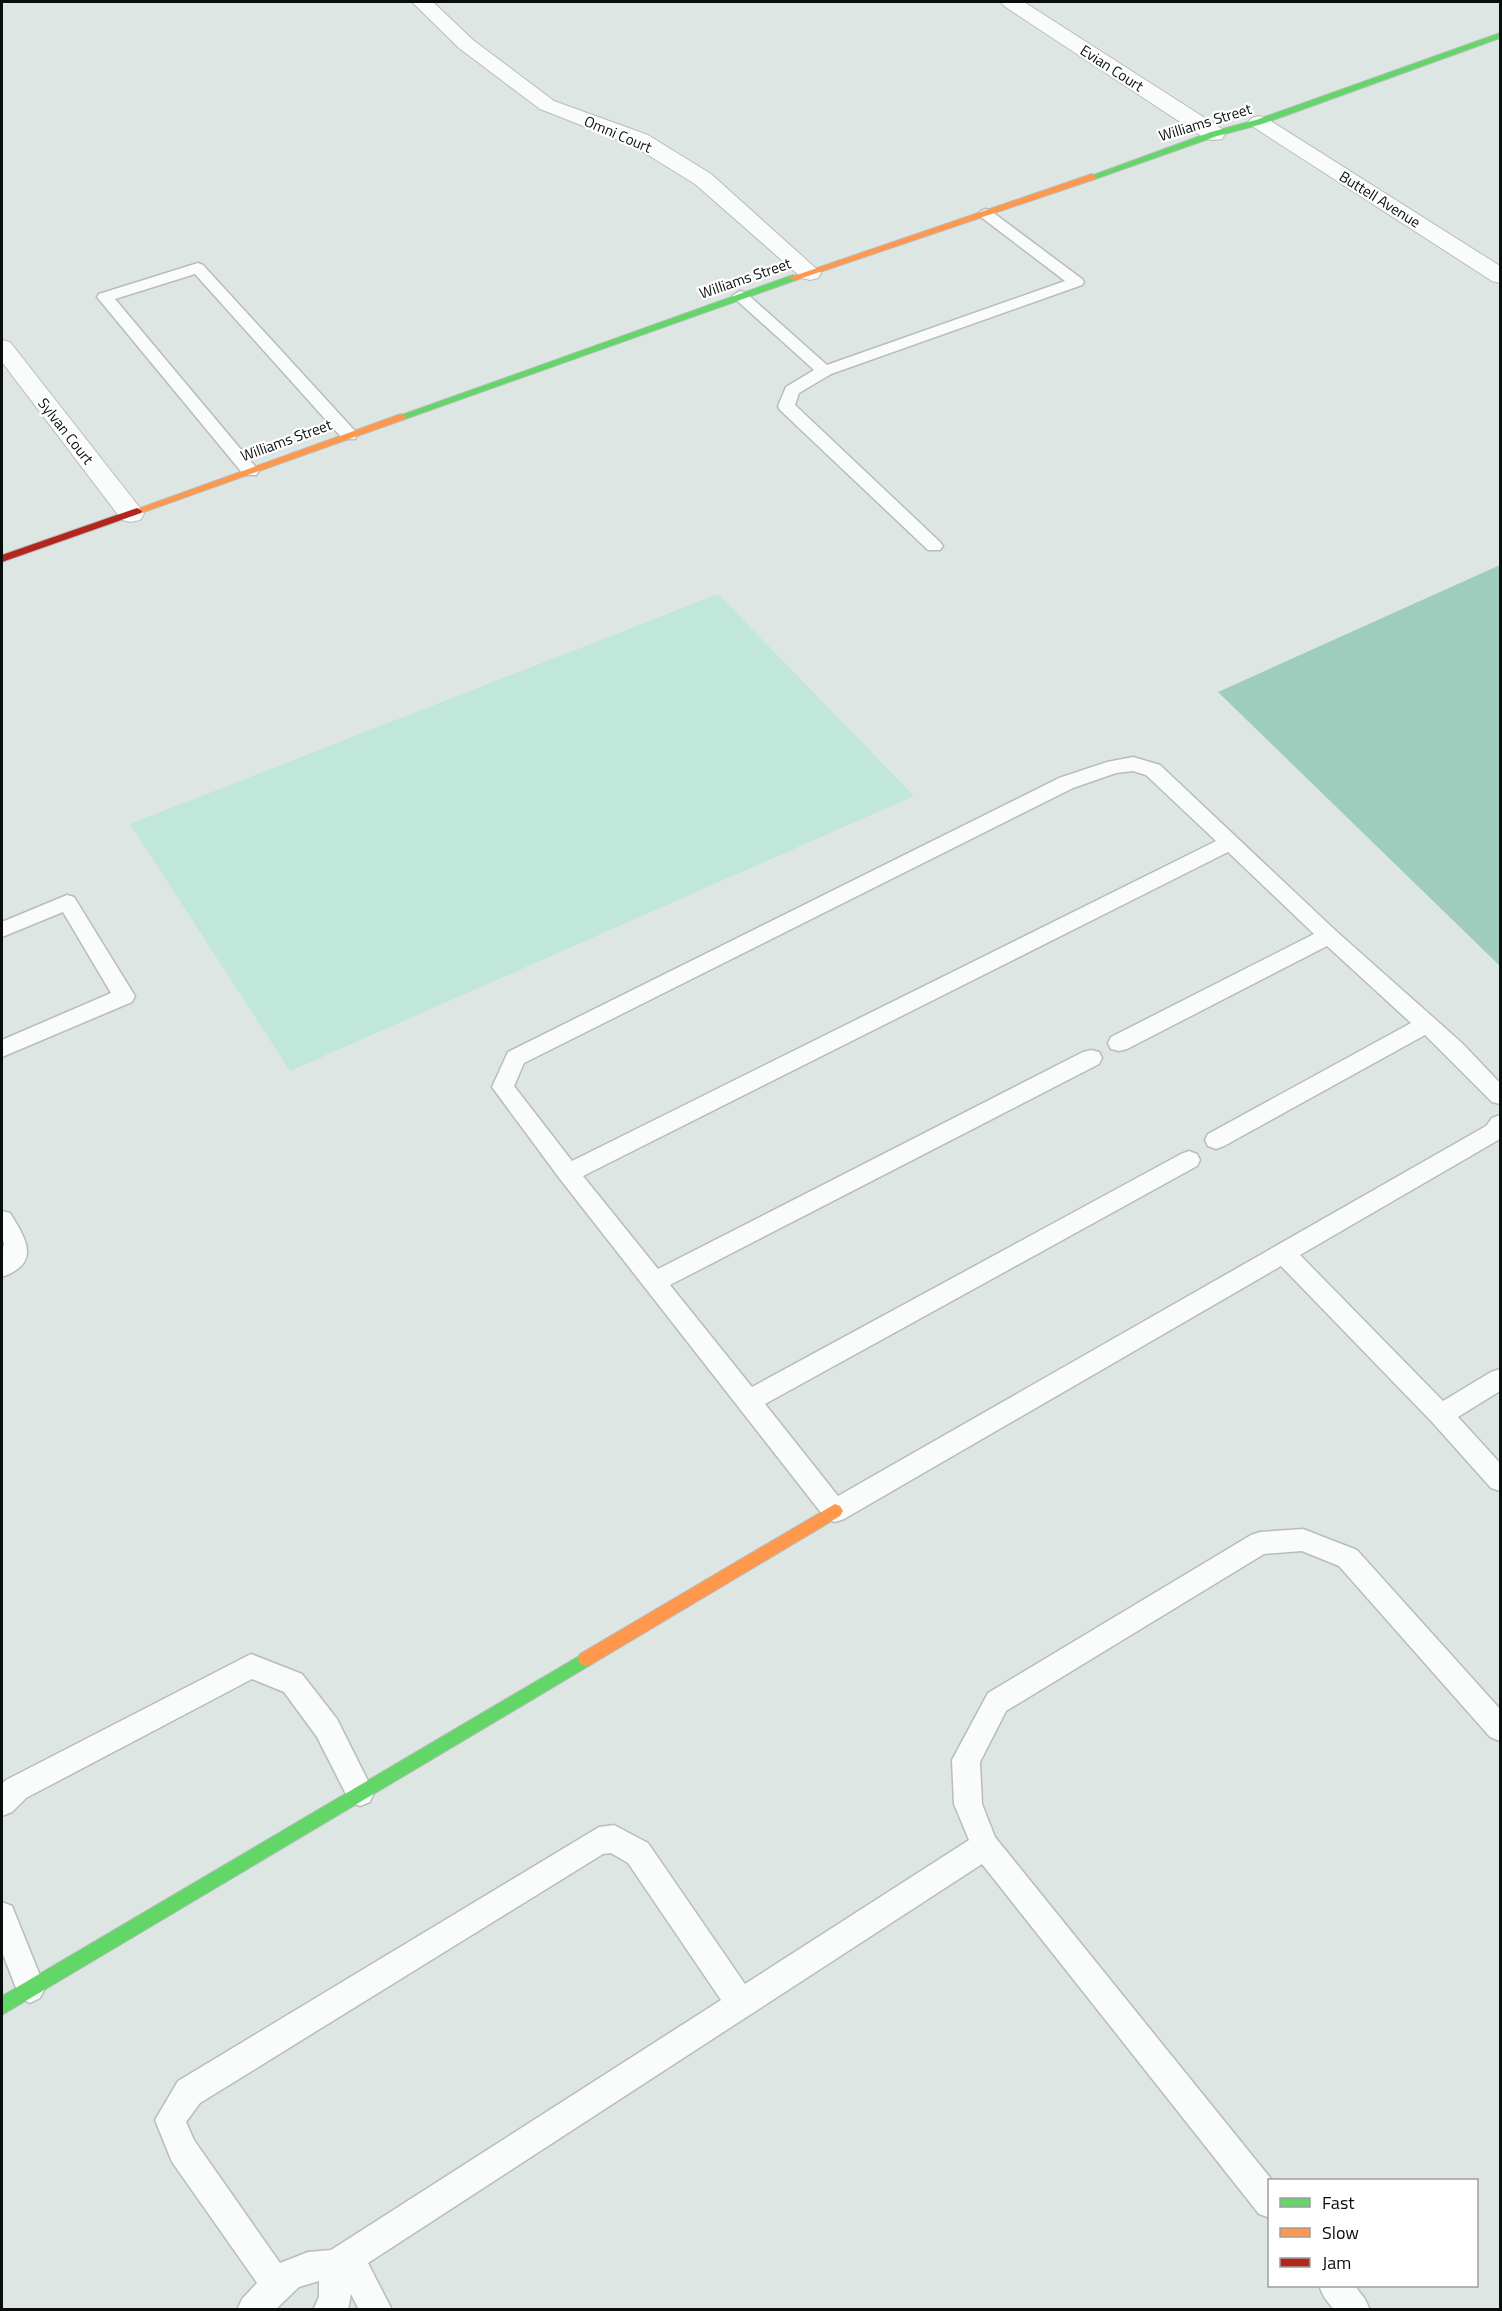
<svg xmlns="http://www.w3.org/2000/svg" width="1502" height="2311" viewBox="0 0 1502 2311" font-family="'Titillium Web',sans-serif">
<rect width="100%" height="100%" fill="#dee6e3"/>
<path fill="#c0e7da" d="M 718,594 L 914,796 L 290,1071 L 130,824 Z"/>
<path fill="#9eccbd" d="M 1500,565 L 1500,966 L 1218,692 Z"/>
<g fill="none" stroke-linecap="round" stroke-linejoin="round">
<g stroke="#b7bdbb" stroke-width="3">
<path id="lane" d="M 986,209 L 991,211 L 1082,279 L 1084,282 L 1082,285 L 831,374 L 799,393 L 795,405 L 940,542 L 943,546 L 940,550 L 928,550 L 780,410 L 778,406 L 786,387 L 814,370 L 732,296 L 740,291 L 746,293 L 827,365 L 1065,281 L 981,217 L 978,214 L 981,211 Z
M 198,263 L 203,265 L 355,431 L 357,435 L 355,439 L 343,439 L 195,274 L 115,299 L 259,471 L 256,475 L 244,475 L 97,297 L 99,294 Z
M 1133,757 L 1160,765 L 1336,931 L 1462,1043 L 1500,1083 L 1500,1104 L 1492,1102 L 1425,1035 L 1224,1146 L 1216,1149 L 1208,1146 L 1205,1140 L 1208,1134 L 1411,1023 L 1327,946 L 1127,1049 L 1119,1051 L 1111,1049 L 1108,1043 L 1111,1037 L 1314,934 L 1228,852 L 583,1176 L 658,1269 L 1083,1052 L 1091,1050 L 1099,1052 L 1102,1058 L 1099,1064 L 670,1285 L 752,1387 L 1181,1154 L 1189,1151 L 1197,1154 L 1200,1160 L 1197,1166 L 765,1404 L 838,1496 L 1486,1126 L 1492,1118 L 1500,1115 L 1500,1139 L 1300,1255 L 1443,1401 L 1491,1372 L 1500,1369 L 1500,1391 L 1458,1417 L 1500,1463 L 1500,1491 L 1491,1488 L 1432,1422 L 1281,1266 L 844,1519 L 835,1522 L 826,1519 L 560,1179 L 492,1087 L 508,1052 L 1059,778 L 1107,762 ZM 1133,771 L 1146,775 L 1216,841 L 572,1161 L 514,1086 L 524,1063 L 1073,788 L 1116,773 Z
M 67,895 L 74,897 L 135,996 L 132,1002 L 2,1057 L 2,1040 L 111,993 L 63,912 L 2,937 L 2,922 Z
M 2,1211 L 10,1213 C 27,1240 41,1263 2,1277 L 2,1256 L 4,1243 L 2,1239 Z
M 1303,1529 L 1357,1550 L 1500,1709 L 1500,1741 L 1490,1737 L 1339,1566 L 1302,1551 L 1264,1554 L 1006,1711 L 980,1762 L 982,1804 L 995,1837 L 1272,2180 L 1270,2180 L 1270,2218 L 1259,2214 L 982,1864 L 368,2263 L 392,2310 L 359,2310 L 351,2294 L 348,2310 L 313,2310 L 319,2297 L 319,2281 L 299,2287 L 275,2310 L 237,2310 L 242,2299 L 257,2283 L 172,2162 L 155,2120 L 178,2081 L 599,1827 L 614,1825 L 648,1843 L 745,1984 L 969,1840 L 954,1804 L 952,1760 L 988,1693 L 1251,1535 L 1260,1532 ZM 611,1853 L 628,1863 L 721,2000 L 331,2250 L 308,2252 L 280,2263 L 194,2140 L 186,2122 L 200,2103 L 603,1854 Z
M 251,1654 L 302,1674 L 337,1719 L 374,1793 L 370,1802 L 360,1806 L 350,1802 L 317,1737 L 284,1692 L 252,1679 L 26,1798 L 12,1812 L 2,1816 L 2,1784 L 6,1780 Z
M 2,1902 L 12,1906 L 45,1988 L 40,1998 L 30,2003 L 20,1998 L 2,1952 Z
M 1319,2286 L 1355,2286 L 1365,2299 L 1370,2310 L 1334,2310 L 1324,2297 Z"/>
</g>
<g stroke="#b7bdbb" stroke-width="2">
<path id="street" d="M 412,2 L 433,2 L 473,40 L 554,101 L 648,135 L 711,174 L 821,273 L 818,278 L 810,280 L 802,278 L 695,184 L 632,145 L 540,109 L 459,48 Z
M 1001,2 L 1024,2 L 1222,129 L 1225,134 L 1222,139 L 1214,140 L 1206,139 L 1004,6 Z
M 1259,116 L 1266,118 L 1500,266 L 1500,283 L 1492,281 L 1252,126 L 1248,122 L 1252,118 Z
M 2,340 L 10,342 L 140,508 L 144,514 L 140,520 L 131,522 L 122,520 L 2,362 Z"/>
</g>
<g stroke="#b7bdbb" stroke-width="2">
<path id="fast" d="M 1500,33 L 1500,38 L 1262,124 L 1217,136 L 1095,179 L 1088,177 L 1211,132 L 1256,120 Z
M 793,275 L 798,278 L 796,280 L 405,419 L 401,420 L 396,417 Z
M 586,1652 L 592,1654 L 594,1659 L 592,1664 L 2,2015 L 2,1996 Z"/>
</g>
<g stroke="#b7bdbb" stroke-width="2">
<path id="slow" d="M 1092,174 L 1096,177 L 1095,179 L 796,280 L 788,278 Z
M 401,414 L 406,417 L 405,419 L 141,513 L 133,513 L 132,511 Z
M 835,1504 L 840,1506 L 843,1511 L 840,1516 L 592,1664 L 586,1666 L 580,1664 L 578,1659 L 580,1654 Z"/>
</g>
<g stroke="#b7bdbb" stroke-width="2">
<path id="jam" d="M 137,508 L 142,511 L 141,513 L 2,562 L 2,555 Z"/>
</g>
<use href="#lane" fill="#fafbfb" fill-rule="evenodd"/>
<use href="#street" fill="#fafbfb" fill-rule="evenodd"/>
<use href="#fast" fill="#63d668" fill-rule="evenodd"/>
<use href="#slow" fill="#ff974d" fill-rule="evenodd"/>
<use href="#jam" fill="#b3261e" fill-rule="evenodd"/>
</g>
<g text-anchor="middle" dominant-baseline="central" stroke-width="4.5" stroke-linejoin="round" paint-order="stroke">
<g font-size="15" fill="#090e0c" stroke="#fff">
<text transform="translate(1112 68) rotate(33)">Evian Court</text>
<text transform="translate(1205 122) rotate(-17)">Williams Street</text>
<text transform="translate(618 134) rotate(23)">Omni Court</text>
<text transform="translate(1380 199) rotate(32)">Buttell Avenue</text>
<text transform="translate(745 278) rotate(-19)">Williams Street</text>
<text transform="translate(66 431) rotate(52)">Sylvan Court</text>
<text transform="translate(286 440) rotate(-20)">Williams Street</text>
</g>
</g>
<rect width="1502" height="2311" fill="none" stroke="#090e0c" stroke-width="6"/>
<rect x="1268" y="2179" width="210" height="108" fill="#ffffff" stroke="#9d9f9e" stroke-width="1.5"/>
<rect x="1280" y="2198" width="30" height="9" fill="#63d668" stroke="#9d9f9e" stroke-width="1.5"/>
<text x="1322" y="2209" font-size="18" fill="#090e0c">Fast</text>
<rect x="1280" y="2228" width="30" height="9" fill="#ff974d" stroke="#9d9f9e" stroke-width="1.5"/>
<text x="1322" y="2239" font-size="18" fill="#090e0c">Slow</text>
<rect x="1280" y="2258" width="30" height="9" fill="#b3261e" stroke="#9d9f9e" stroke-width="1.5"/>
<text x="1322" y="2269" font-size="18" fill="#090e0c">Jam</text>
</svg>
